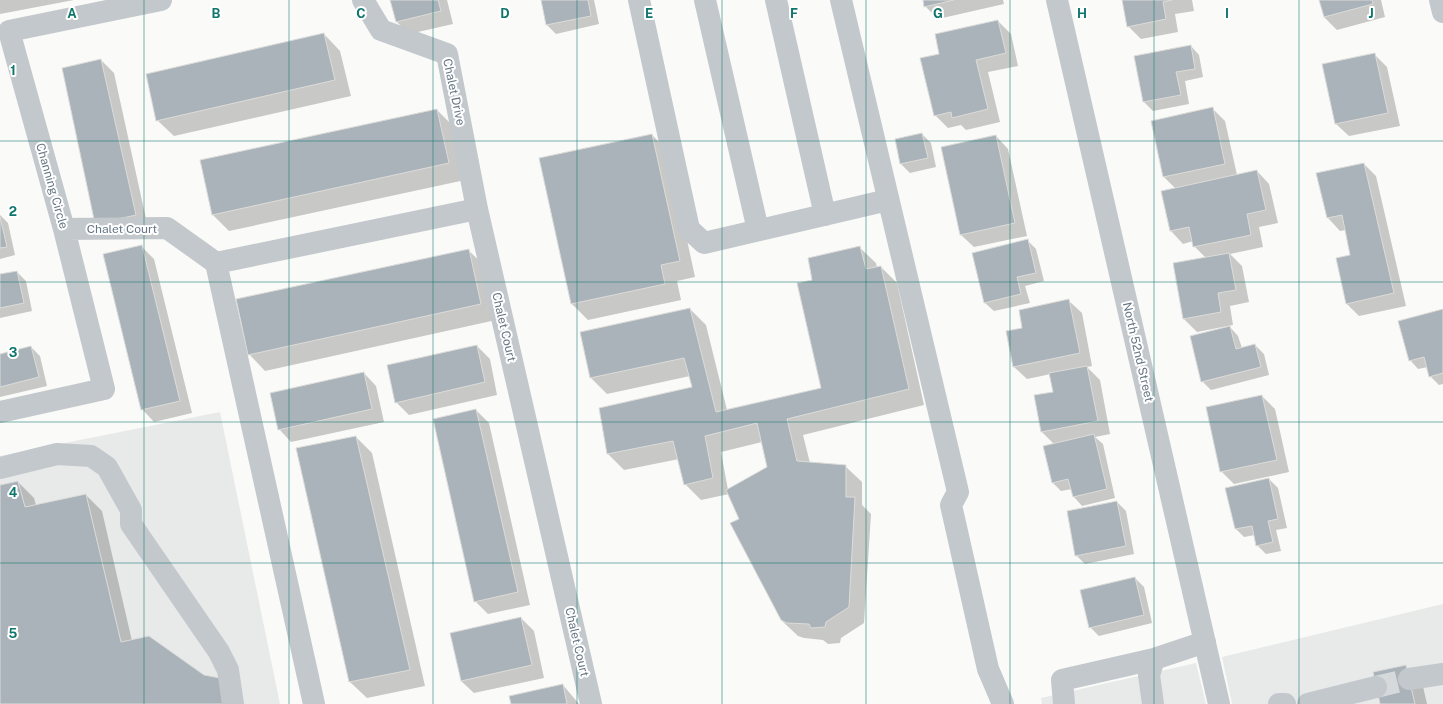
<svg xmlns="http://www.w3.org/2000/svg" width="1443" height="704" viewBox="0 0 1443 704" font-family="'Public Sans',sans-serif">
<rect width="100%" height="100%" fill="#fafaf8"/>
<path fill="#e8e9e9" d="M 220,412 L 280,704 L 0,704 L 0,456 Z
M 1443,604 L 1443,704 L 1232,704 L 1222,657 Z
M 1196,663 L 1206,704 L 1042,704 L 1041,698 Z"/>
<path fill="#0003" fill-rule="evenodd" d="M 0,0 L 74,0 L 0,14 Z
M 391,0 L 447,0 L 453,24 L 409,34 L 397,22 Z
M 542,0 L 594,0 L 599,24 L 556,34 L 547,25 Z
M 924,0 L 1003,0 L 1004,4 L 938,19 L 925,6 Z
M 1123,0 L 1192,0 L 1194,11 L 1175,14 L 1178,32 L 1141,39 L 1128,26 Z
M 1320,0 L 1381,0 L 1385,17 L 1337,30 L 1324,17 Z
M 998,21 L 1011,34 L 1018,66 L 988,72 L 1000,122 L 966,130 L 961,125 L 948,128 L 935,115 L 941,54 Z
M 324,34 L 340,51 L 351,96 L 174,136 L 157,120 Z
M 1191,46 L 1199,55 L 1203,77 L 1185,81 L 1189,104 L 1153,111 L 1144,102 L 1136,57 Z
M 1374,54 L 1387,67 L 1400,126 L 1349,136 L 1336,124 Z
M 101,60 L 114,73 L 148,228 L 109,237 Z
M 1212,108 L 1225,121 L 1237,175 L 1257,171 L 1269,184 L 1278,223 L 1259,227 L 1263,247 L 1230,254 L 1242,266 L 1249,302 L 1230,306 L 1233,325 L 1197,332 L 1184,319 L 1174,264 L 1206,258 L 1194,246 L 1193,241 L 1183,244 L 1171,231 L 1176,189 L 1164,177 L 1152,121 Z
M 437,110 L 453,126 L 465,180 L 229,231 L 213,215 Z
M 922,134 L 931,143 L 936,167 L 910,173 L 901,164 L 896,140 Z
M 652,135 L 668,151 L 695,277 L 677,281 L 681,300 L 588,320 L 572,304 Z
M 996,136 L 1008,149 L 1027,236 L 974,247 L 961,235 Z
M 1364,164 L 1376,176 L 1406,306 L 1359,316 L 1346,303 L 1352,256 L 1346,230 L 1340,231 L 1328,218 L 1318,173 Z
M 0,215 L 8,223 L 15,255 L 0,259 Z
M 1027,240 L 1036,249 L 1044,281 L 1025,286 L 1030,303 L 994,311 L 985,303 Z
M 141,246 L 154,259 L 192,413 L 154,422 L 142,409 Z
M 859,247 L 876,263 L 877,268 L 881,267 L 897,283 L 924,405 L 803,435 L 810,463 L 845,466 L 862,482 L 862,505 L 871,514 L 864,623 L 841,638 L 840,643 L 828,644 L 823,640 L 804,638 L 798,636 L 781,620 L 729,494 L 701,500 L 685,484 L 679,459 L 624,470 L 608,454 L 693,388 L 690,376 L 607,394 L 591,378 L 690,309 L 706,325 L 727,410 L 822,388 L 813,280 ZM 762,442 L 768,468 L 728,490 L 721,452 Z
M 468,250 L 485,266 L 496,320 L 265,371 L 249,354 Z
M 17,272 L 26,281 L 32,311 L 0,318 L 0,275 Z
M 1069,301 L 1082,313 L 1092,366 L 1087,367 L 1100,380 L 1110,434 L 1095,437 L 1103,444 L 1115,498 L 1082,506 L 1074,497 L 1072,489 L 1061,491 L 1052,482 L 1054,444 L 1042,432 L 1035,396 L 1054,393 L 1051,374 L 1027,379 L 1014,367 L 1023,328 Z
M 1443,310 L 1443,384 L 1439,385 L 1430,376 L 1428,367 L 1418,369 L 1410,360 Z
M 1229,326 L 1238,336 L 1242,348 L 1255,345 L 1264,354 L 1269,375 L 1211,390 L 1202,381 Z
M 477,346 L 490,359 L 497,395 L 409,415 L 396,402 Z
M 31,347 L 40,356 L 47,386 L 0,397 L 0,355 Z
M 364,373 L 376,386 L 384,422 L 291,442 L 279,429 Z
M 1262,396 L 1275,409 L 1289,472 L 1234,484 L 1221,471 Z
M 476,410 L 489,423 L 530,605 L 488,614 L 475,601 Z
M 356,437 L 372,453 L 425,686 L 367,698 L 350,682 Z
M 1269,479 L 1278,488 L 1287,528 L 1276,530 L 1281,551 L 1266,554 L 1257,545 L 1255,535 L 1244,537 L 1236,529 Z
M 18,482 L 34,498 L 36,505 L 86,495 L 102,511 L 132,641 L 0,704 L 0,486 Z
M 1117,502 L 1126,511 L 1134,554 L 1085,564 L 1076,555 Z
M 1135,578 L 1144,587 L 1152,623 L 1099,636 L 1090,627 Z
M 521,618 L 534,631 L 544,678 L 474,693 L 461,681 Z
M 1405,666 L 1422,682 L 1427,704 L 1381,704 Z
M 563,685 L 579,704 L 512,704 Z"/>
<path fill="#aab3b9" stroke="#dcdcda" d="M 390,0 L 438,0 L 441,11 L 396,22 Z
M 541,0 L 588,0 L 591,16 L 546,25 Z
M 923,0 L 954,0 L 924,7 Z
M 1122,0 L 1172,0 L 1163,2 L 1166,19 L 1127,27 Z
M 1319,0 L 1372,0 L 1373,4 L 1324,17 Z
M 998,20 L 1006,53 L 976,60 L 988,109 L 952,118 L 951,112 L 934,116 L 920,58 L 939,54 L 935,34 Z
M 324,33 L 335,80 L 156,121 L 146,74 Z
M 1191,45 L 1195,69 L 1176,72 L 1181,95 L 1143,102 L 1134,56 Z
M 1375,53 L 1388,113 L 1335,124 L 1322,64 Z
M 101,59 L 136,215 L 95,224 L 62,68 Z
M 1213,107 L 1225,164 L 1163,177 L 1151,121 Z
M 437,109 L 449,163 L 212,215 L 200,160 Z
M 922,133 L 928,158 L 900,164 L 895,139 Z
M 652,134 L 680,261 L 661,265 L 665,284 L 571,304 L 539,158 Z
M 996,135 L 1015,223 L 960,235 L 941,147 Z
M 1364,163 L 1394,293 L 1346,304 L 1336,258 L 1350,255 L 1342,215 L 1327,218 L 1316,173 Z
M 1257,170 L 1266,210 L 1247,214 L 1251,235 L 1193,247 L 1189,227 L 1170,231 L 1161,191 Z
M 0,217 L 7,247 L 0,248 Z
M 1028,239 L 1036,273 L 1017,277 L 1021,294 L 984,303 L 972,253 Z
M 142,245 L 180,401 L 141,410 L 103,254 Z
M 860,246 L 866,269 L 881,266 L 909,389 L 787,419 L 797,461 L 846,465 L 846,497 L 855,497 L 849,607 L 826,622 L 825,627 L 811,628 L 809,624 L 787,623 L 781,620 L 730,523 L 739,519 L 726,490 L 767,467 L 757,423 L 705,436 L 713,478 L 684,485 L 673,441 L 607,454 L 599,408 L 692,387 L 684,358 L 590,378 L 580,332 L 690,308 L 716,412 L 821,388 L 797,283 L 812,280 L 808,258 Z
M 469,249 L 481,304 L 248,355 L 236,299 Z
M 1229,253 L 1236,290 L 1218,293 L 1221,312 L 1183,319 L 1173,263 Z
M 17,271 L 24,303 L 0,308 L 0,274 Z
M 1069,299 L 1080,353 L 1013,367 L 1006,331 L 1022,328 L 1019,310 Z
M 1443,309 L 1443,373 L 1429,377 L 1424,357 L 1409,361 L 1398,321 Z
M 1230,326 L 1236,349 L 1255,344 L 1261,367 L 1201,382 L 1190,336 Z
M 477,345 L 485,382 L 395,403 L 387,365 Z
M 31,346 L 39,377 L 0,387 L 0,354 Z
M 1087,366 L 1098,421 L 1041,432 L 1034,395 L 1053,392 L 1049,373 Z
M 364,372 L 372,409 L 278,430 L 270,393 Z
M 1262,395 L 1277,460 L 1220,472 L 1206,407 Z
M 476,409 L 518,592 L 474,602 L 433,419 Z
M 1094,434 L 1107,489 L 1073,497 L 1068,479 L 1052,483 L 1043,446 Z
M 356,436 L 410,670 L 349,682 L 296,448 Z
M 1269,478 L 1278,519 L 1268,521 L 1273,542 L 1256,546 L 1252,526 L 1235,529 L 1225,488 Z
M 18,481 L 25,507 L 86,494 L 121,642 L 149,636 L 204,675 L 220,678 L 226,704 L 0,704 L 0,485 Z
M 1117,501 L 1126,546 L 1075,556 L 1067,511 Z
M 1135,577 L 1144,615 L 1089,628 L 1080,590 Z
M 521,617 L 532,665 L 461,681 L 450,633 Z
M 1406,665 L 1415,704 L 1380,704 L 1373,672 Z
M 563,684 L 567,704 L 511,704 L 509,696 Z"/>
<g fill="none" stroke-linecap="round" stroke-linejoin="round">
<path stroke="#d5d9db" stroke-width="22" stroke-dasharray="22 11" stroke-linecap="butt" d="M 1376,687 L 1409,679"/>
<path stroke="#c3c8cc" stroke-width="22" d="M 363,0 L 381,30 L 447,54 L 477,209 L 591,704
M 639,0 L 689,229 L 704,243 L 888,200
M 705,0 L 758,230
M 776,0 L 825,215
M 841,0 L 958,492 L 951,505 L 988,669 L 1003,704
M 1057,0 L 1219,704
M 1440,0 L 1443,12
M 64,229 L 167,228 L 216,263 L 314,704
M 216,263 L 477,209
M 0,412 L 104,389 L 64,229 L 9,31 L 161,0
M 0,468 L 57,454 L 91,456 L 107,467 L 131,510 L 131,524 L 219,652 L 228,670 L 233,704
M 1409,679 L 1443,674
M 1064,704 L 1062,680 L 1154,659
M 1153,704 L 1149,675 L 1154,659 L 1205,642
M 1279,704 L 1285,704
M 1308,704 L 1376,687"/>
</g>
<path fill="none" stroke="#0f766e" stroke-width="1" stroke-opacity="0.55" d="M 144,0 L 144,704M 289,0 L 289,704M 433,0 L 433,704M 577,0 L 577,704M 722,0 L 722,704M 866,0 L 866,704M 1010,0 L 1010,704M 1154,0 L 1154,704M 1299,0 L 1299,704M 0,141 L 1443,141M 0,282 L 1443,282M 0,422 L 1443,422M 0,563 L 1443,563"/>
<g text-anchor="middle" dominant-baseline="central" stroke-width="4" stroke-linejoin="round" paint-order="stroke">
<g font-size="12" fill="#657683" stroke="#fff">
<text transform="translate(454 92) rotate(78)">Chalet Drive</text>
<text transform="translate(52 186) rotate(74)">Channing Circle</text>
<text x="122" y="229">Chalet Court</text>
<text transform="translate(504 327) rotate(77)">Chalet Court</text>
<text transform="translate(1138 352) rotate(77)">North 52nd Street</text>
<text transform="translate(577 642) rotate(77)">Chalet Court</text>
</g>
</g>
<g font-size="13" text-anchor="middle" font-weight="bold" fill="#0f766e" stroke="#fff" stroke-width="4" stroke-linejoin="round" paint-order="stroke">
<text x="72" y="18">A</text>
<text x="216" y="18">B</text>
<text x="361" y="18">C</text>
<text x="505" y="18">D</text>
<text x="649" y="18">E</text>
<text x="794" y="18">F</text>
<text x="938" y="18">G</text>
<text x="1082" y="18">H</text>
<text x="1227" y="18">I</text>
<text x="1371" y="18">J</text>
<text x="13" y="75">1</text>
<text x="13" y="216">2</text>
<text x="13" y="357">3</text>
<text x="13" y="497">4</text>
<text x="13" y="638">5</text>
</g>
</svg>
